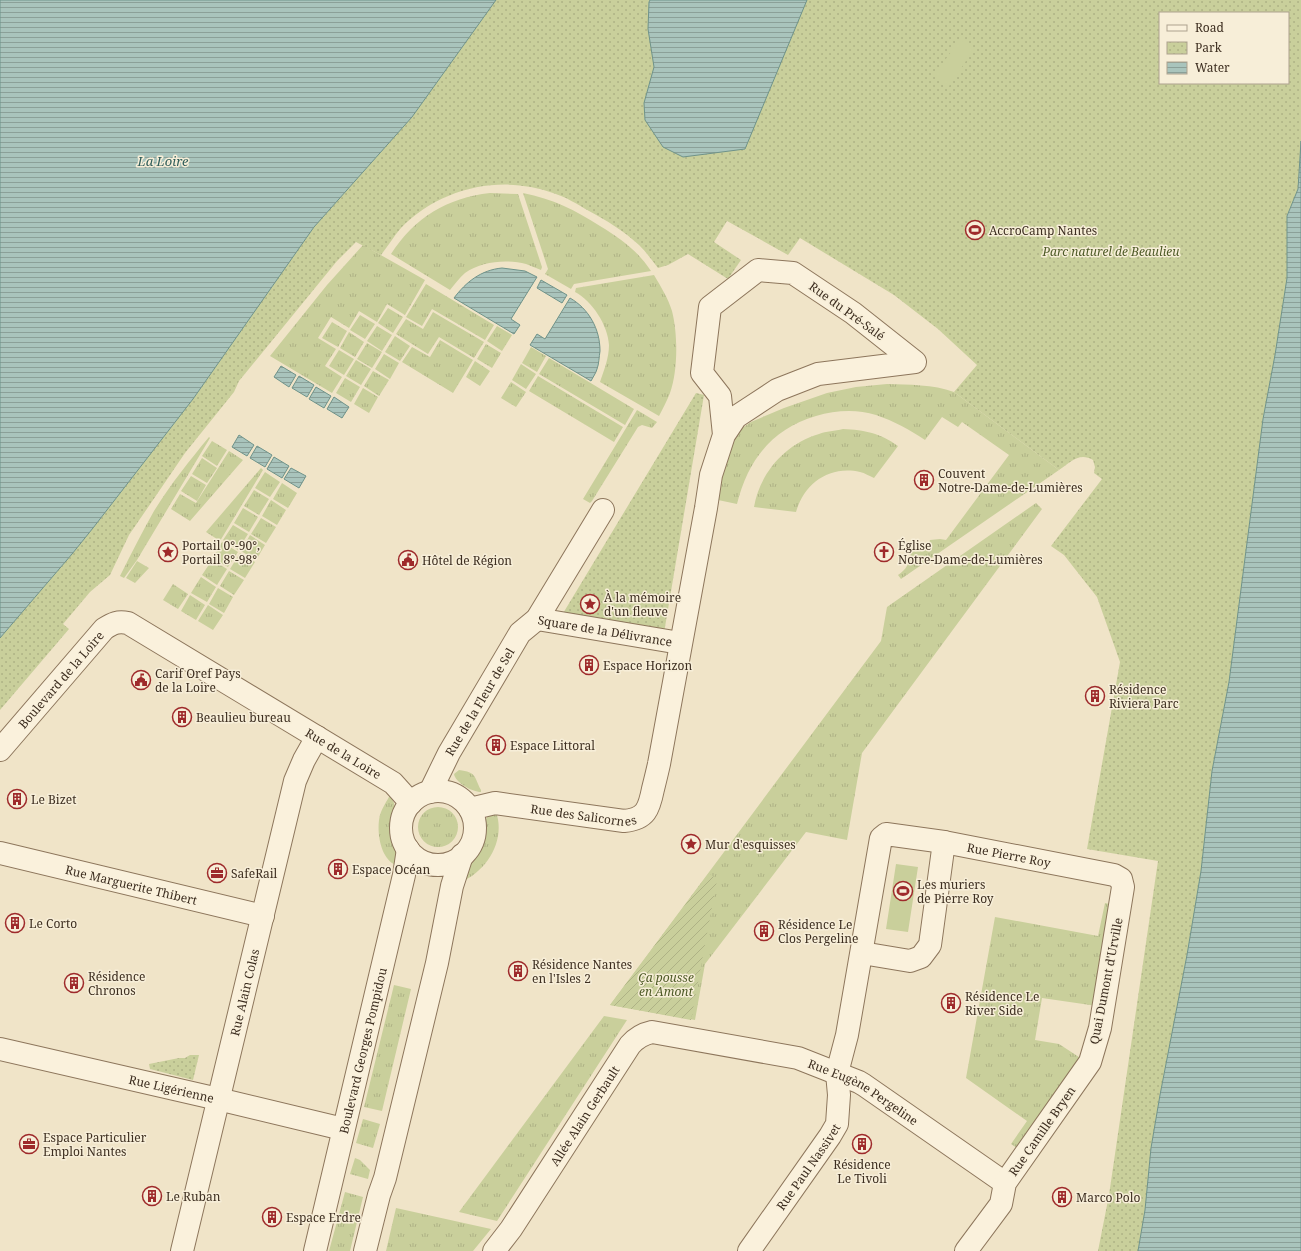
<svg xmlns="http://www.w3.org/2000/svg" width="1301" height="1251" viewBox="0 0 1301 1251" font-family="'Noto Serif',serif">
<defs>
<pattern id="grass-tufts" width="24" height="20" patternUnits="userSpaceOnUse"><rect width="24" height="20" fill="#c9cf9b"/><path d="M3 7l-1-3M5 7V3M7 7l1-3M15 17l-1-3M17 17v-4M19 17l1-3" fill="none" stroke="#aeb285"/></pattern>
<pattern id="park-dots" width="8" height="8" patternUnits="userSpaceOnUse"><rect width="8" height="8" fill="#c9cf9b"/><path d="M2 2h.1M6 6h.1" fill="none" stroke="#aeb285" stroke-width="1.8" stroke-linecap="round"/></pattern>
<pattern id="garden-furrows" width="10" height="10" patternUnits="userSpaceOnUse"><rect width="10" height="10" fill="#c9cf9b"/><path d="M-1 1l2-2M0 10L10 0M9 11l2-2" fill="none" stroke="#aeb285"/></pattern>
<pattern id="water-rules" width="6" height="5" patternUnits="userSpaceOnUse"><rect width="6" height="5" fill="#a9c4bc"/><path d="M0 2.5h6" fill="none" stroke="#8ba098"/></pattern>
</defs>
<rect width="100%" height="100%" fill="#f0e4c8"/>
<path fill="url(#grass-tufts)" d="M 490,193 L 518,194 L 542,267 L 541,270 C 536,268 531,266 526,264 C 508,259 481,261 465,273 C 459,278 455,284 450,290 L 391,254 C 415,217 447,198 490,193 Z
M 523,193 C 553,199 575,210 600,226 C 620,238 638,251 651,271 L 574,284 L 571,289 L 545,274 L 548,269 Z
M 363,245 L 425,280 L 405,315 L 387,304 L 377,322 L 359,311 L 349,328 L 331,317 L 318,338 L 336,349 L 325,366 L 342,377 L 332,393 L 270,356 L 327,285 Z
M 654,275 C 661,287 668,298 672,311 C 678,334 678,371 670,393 C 667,401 663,408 659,416 L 600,382 C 604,370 609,358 609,345 C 608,325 592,301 575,292 L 576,288 Z
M 426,284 L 494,325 L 485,340 L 432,309 L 422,326 L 406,317 Z
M 388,308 L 403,317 L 393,333 L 378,323 Z
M 433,312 L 484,342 L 474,358 L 439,337 L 428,354 L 396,334 L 406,319 L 423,329 Z
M 360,315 L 375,324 L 365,339 L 350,330 Z
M 332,322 L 347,331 L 338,347 L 322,338 Z
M 377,326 L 392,335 L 382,351 L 367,341 Z
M 497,326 L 512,335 L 502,351 L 487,341 Z
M 349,332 L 364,342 L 355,357 L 340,348 Z
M 395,336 L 410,346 L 400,361 L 385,352 Z
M 440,340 L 473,360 L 453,393 L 402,362 L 412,347 L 430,357 Z
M 367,343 L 382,352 L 372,368 L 357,359 Z
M 486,344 L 501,353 L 492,368 L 477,359 Z
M 531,347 L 546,356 L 537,372 L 522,363 Z
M 339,350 L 354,359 L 344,375 L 329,366 Z
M 384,354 L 399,363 L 390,379 L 375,369 Z
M 549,358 L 634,409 L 625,425 L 539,374 Z
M 356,360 L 371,369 L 361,385 L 346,376 Z
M 475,361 L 490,371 L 480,386 L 466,377 Z
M 521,364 L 536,374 L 526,389 L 512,380 Z
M 373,371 L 389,380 L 379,396 L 364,386 Z
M 538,376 L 623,427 L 614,442 L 529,391 Z
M 345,378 L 360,387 L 351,402 L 336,393 Z
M 511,382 L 526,392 L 516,407 L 501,398 Z
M 887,384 C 909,385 933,384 954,392 L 1059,470 L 901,579 L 898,575 C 906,570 910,563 911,552 L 915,551 L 914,545 L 929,543 L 930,540 L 940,539 L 946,540 L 1009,455 L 962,422 L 958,427 L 942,417 L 925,440 C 910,430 894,421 876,415 C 857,409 836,410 816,416 C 772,429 748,460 737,504 L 718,500 L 728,443 L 735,433 L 751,422 L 784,408 L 827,393 L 856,387 Z
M 363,388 L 378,397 L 369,413 L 354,404 Z
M 637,410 L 657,422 L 652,428 L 642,425 L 638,427 L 592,501 L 590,503 L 583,499 Z
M 843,429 C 865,430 880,433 898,446 L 874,478 C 869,476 865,473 860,472 C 829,465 804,484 796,512 L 754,507 C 760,473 785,444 819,434 C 826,431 835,431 843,429 Z
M 209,437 L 210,438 L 137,560 L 124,578 L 120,576 C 131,554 142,532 154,511 C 170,485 190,460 209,437 Z
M 212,441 L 227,450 L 217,466 L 202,456 Z
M 229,451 L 243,460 L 190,521 L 171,509 L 180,494 L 196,503 Z
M 202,458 L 217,468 L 207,483 L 192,474 Z
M 261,468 L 263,470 L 220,541 L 206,532 Z
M 265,472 L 280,482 L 270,497 L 255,488 Z
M 191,476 L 206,485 L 197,501 L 181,491 Z
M 282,483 L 297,493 L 288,508 L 273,499 Z
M 254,490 L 269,499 L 259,515 L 244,506 Z
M 271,500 L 286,510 L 277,525 L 262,516 Z
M 1036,503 L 1042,509 L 862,753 L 847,840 L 806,832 L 705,964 L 695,1020 L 610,1005 L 881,641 L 887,607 Z
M 243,508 L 258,517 L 249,532 L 234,523 Z
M 261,518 L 276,527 L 266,543 L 251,534 Z
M 233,525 L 248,534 L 238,550 L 223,540 Z
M 250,535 L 265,545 L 256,560 L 241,551 Z
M 222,542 L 238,552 L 228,567 L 213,558 Z
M 240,553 L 255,562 L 245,578 L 230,569 Z
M 212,560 L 227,569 L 217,585 L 202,575 Z
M 137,561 L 149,568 L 135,583 L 126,578 Z
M 229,571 L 244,580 L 234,595 L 220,586 Z
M 201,577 L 216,587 L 207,602 L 191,593 Z
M 173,584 L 188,594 L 178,609 L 163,600 Z
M 218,588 L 233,597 L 224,613 L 209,604 Z
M 190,595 L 205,605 L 196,620 L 181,611 Z
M 208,605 L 223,615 L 213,630 L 198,621 Z
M 459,770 C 477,772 474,777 481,790 L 481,792 C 472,792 455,782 454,774 Z
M 390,795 L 394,803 L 395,813 L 394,828 L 397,848 L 396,865 C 380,859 376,830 380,815 C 382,808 387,801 390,795 Z
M418 827a20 20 0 1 1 40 0a20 20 0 1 1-40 0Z
M 496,812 C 506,840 487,871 461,882 L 467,866 L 479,847 L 486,819 L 488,816 Z
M 1105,903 L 1114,905 L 1097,1006 L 1042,998 L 1035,1040 L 1059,1044 L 1082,1059 L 1017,1148 L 1011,1144 L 1027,1121 L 966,1078 L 995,917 L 1098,936 Z
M 394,985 L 411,989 L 382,1111 L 364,1107 Z
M 604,1016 L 627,1020 L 497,1221 L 459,1212 Z
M 363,1119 L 380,1124 L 373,1148 L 356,1143 Z
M 355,1158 L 360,1160 L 370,1170 L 368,1179 L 350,1174 Z
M 345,1192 L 363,1197 L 350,1251 L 329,1251 Z
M 396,1208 L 491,1229 L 473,1251 L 386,1251 Z"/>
<path fill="url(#park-dots)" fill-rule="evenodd" d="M 496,0 L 1301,0 L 1301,141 L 1298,189 L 1287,216 L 1287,278 L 1275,355 L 1263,419 L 1229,682 L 1212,771 L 1201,871 L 1187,955 L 1160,1095 L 1151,1148 L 1145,1210 L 1138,1251 L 1098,1251 L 1109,1195 L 1158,861 L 1087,849 L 1120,662 L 1097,597 L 1064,555 L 1051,546 L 1102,479 L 1094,473 L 1095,467 L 1093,460 C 1079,452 1071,462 1059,470 L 954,392 L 977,365 L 938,329 L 894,295 L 800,238 L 788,255 L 727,221 L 714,242 L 741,260 L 728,279 L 688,254 L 668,265 L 658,268 C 652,260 646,252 639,245 C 624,231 606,220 589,211 C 577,204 566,197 553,193 C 501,174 440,188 401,228 C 394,236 388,246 381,255 L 356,242 L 337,261 L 239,381 L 234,392 L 185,453 L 153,500 L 129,535 L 110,575 L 90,592 L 63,624 L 69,629 L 0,710 L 0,638 L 72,554 L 93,528 L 193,399 L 314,227 L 412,117 ZM 1160,13 L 1288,13 L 1288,83 L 1160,83 Z
M 696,393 L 704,395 L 664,633 L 562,615 Z
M 190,1055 L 199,1055 L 193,1080 L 150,1069 L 149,1064 L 179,1058 L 185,1058 Z"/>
<path fill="url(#garden-furrows)" d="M 709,873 L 717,880 L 691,1020 L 610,1005 Z"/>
<path fill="#c9cf9b" d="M 960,39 L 974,49 L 949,86 L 934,76 Z
M 896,864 L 918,867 L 908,932 L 886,929 Z"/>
<path fill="url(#water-rules)" stroke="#6f938a" d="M 0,0 L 496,0 L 412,117 L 314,227 L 193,399 L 93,528 L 72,554 L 0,638 Z
M 650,0 L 807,0 L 745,149 L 683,157 L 663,147 L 645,120 L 644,103 L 654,67 L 648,29 L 649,2 Z
M 1301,141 L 1301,1251 L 1138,1251 L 1145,1210 L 1151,1148 L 1160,1095 L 1187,955 L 1201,871 L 1212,771 L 1229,682 L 1263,419 L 1275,355 L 1287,278 L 1287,216 L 1298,189 Z
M 502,268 L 525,271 L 537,277 L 511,319 L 520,325 L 514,334 L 454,298 C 466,282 481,270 502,268 Z
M 541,280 L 567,295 L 562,303 L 537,288 Z
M 570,298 C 589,309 600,329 600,351 C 599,357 599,364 597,369 C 596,373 593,377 591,381 L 530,345 L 537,334 L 545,339 Z
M 281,366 L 296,375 L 289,387 L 274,377 Z
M 299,376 L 314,385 L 307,397 L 292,388 Z
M 316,387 L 331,396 L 324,408 L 309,399 Z
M 334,397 L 349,407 L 342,418 L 327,409 Z
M 239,435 L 254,445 L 247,456 L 232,447 Z
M 257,446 L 272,455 L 265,467 L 250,458 Z
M 274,457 L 289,466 L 282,478 L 267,469 Z
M 291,468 L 306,476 L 299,488 L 284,479 Z"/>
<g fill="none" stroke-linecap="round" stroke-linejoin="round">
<g stroke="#8d765c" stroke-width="24">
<g id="street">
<path id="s1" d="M 537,619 L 680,643"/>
<path id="s2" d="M 0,750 L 104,629 C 113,623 118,621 128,623 L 393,783 L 411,803"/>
<circle cx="438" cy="828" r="37"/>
<path id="s3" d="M 430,792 L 449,753 L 520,633 L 537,619 L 603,510"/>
<path id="s4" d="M 470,809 L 495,803 L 624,821 C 646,819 649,809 653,789 C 655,781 657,773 659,764 L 706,508 L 711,475 L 724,435 L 736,417 L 777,390 L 818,374 L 915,362 L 853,313 L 793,273 L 758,270 L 710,307 L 702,373 L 720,396 L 724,435"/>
<path id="s5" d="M 0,853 L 263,916"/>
<path d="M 862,953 L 910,961 L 921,957 L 930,945 L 944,842"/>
<path id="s6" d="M 0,1049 L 218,1099 L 343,1129"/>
<path id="s7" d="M 182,1251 L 295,781 L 304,760 L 317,737"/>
<path id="s8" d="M 315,1251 L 404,875 L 408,849"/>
<path d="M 365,1251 L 379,1195 L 385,1178 L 437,963 L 452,886 L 462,855"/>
<path id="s9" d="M 494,1251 L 511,1229 L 630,1045 C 636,1038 643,1034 652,1032 L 798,1058 L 859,1082 L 864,1085 L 1005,1183"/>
<path id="s10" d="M 749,1251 L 830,1136 L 837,1124 L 839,1095 L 837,1073 L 847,1035 L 881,838 L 886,834 L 944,842 L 1114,875 L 1121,879 L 1123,887 L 1100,1028 L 1090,1062 L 1005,1183 L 1001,1204 L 966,1251"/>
</g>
</g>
<use href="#street" stroke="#faf1dc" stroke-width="22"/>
</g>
<defs>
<g id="stadium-ring" transform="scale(1)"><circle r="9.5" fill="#f7eed8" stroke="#9e2a2b" stroke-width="1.5"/><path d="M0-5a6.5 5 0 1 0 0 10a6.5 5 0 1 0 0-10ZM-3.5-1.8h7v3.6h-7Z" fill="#9e2a2b"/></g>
<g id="building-ring" transform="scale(1)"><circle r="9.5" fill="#f7eed8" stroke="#9e2a2b" stroke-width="1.5"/><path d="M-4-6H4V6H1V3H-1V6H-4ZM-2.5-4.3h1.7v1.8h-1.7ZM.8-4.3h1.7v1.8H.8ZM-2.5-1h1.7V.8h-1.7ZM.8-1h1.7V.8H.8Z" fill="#9e2a2b"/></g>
<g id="sight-ring" transform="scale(1)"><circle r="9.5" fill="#f7eed8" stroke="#9e2a2b" stroke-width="1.5"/><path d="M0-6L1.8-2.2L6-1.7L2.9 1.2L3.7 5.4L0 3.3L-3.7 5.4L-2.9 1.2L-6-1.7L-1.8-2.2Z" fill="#9e2a2b"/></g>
<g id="church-ring" transform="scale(1)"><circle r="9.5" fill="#f7eed8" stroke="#9e2a2b" stroke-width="1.5"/><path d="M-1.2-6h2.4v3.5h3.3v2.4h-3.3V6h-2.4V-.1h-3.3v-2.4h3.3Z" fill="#9e2a2b"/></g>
<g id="civic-ring" transform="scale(1)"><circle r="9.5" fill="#f7eed8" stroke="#9e2a2b" stroke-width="1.5"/><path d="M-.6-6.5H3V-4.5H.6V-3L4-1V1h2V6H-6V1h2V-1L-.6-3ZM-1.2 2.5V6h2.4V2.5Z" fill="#9e2a2b"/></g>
<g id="office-ring" transform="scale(1)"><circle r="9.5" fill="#f7eed8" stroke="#9e2a2b" stroke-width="1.5"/><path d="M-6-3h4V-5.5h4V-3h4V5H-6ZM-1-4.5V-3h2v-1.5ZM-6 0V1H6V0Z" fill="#9e2a2b"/></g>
</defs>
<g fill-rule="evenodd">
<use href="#stadium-ring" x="975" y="230"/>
<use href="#building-ring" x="924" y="480"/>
<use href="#sight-ring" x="168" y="552"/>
<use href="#church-ring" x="884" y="552"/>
<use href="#civic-ring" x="408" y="560"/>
<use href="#sight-ring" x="590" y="604"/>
<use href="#building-ring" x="589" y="665"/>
<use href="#civic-ring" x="141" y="680"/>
<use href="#building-ring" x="1095" y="696"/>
<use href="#building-ring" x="182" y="717"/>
<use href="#building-ring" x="496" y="745"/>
<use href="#building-ring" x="17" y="799"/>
<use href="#sight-ring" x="691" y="844"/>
<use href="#building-ring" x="338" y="869"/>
<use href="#office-ring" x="217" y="873"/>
<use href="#stadium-ring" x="903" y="891"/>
<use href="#building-ring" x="15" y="923"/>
<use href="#building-ring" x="764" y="931"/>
<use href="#building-ring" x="518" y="971"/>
<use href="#building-ring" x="74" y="983"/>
<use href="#building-ring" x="951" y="1003"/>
<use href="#office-ring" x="29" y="1144"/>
<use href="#building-ring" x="862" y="1144"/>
<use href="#building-ring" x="152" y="1196"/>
<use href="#building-ring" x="1062" y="1197"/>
<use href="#building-ring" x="272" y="1217"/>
</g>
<g text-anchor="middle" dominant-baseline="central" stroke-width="3" stroke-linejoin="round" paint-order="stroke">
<g font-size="12" fill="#3d2e20" stroke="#f7eed8" text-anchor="start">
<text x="989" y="230">AccroCamp Nantes</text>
<text x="938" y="473">Couvent<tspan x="938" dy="14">Notre-Dame-de-Lumières</tspan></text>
<text x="182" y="545">Portail 0°-90°,<tspan x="182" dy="14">Portail 8°-98°</tspan></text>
<text x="898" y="545">Église<tspan x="898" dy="14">Notre-Dame-de-Lumières</tspan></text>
<text x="422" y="560">Hôtel de Région</text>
<text x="604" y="597">À la mémoire<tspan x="604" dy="14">d'un fleuve</tspan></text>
<text x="603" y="665">Espace Horizon</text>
<text x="155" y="673">Carif Oref Pays<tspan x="155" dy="14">de la Loire</tspan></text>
<text x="1109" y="689">Résidence<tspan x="1109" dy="14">Riviera Parc</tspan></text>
<text x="196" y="717">Beaulieu bureau</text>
<text x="510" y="745">Espace Littoral</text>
<text x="31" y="799">Le Bizet</text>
<text x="705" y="844">Mur d'esquisses</text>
<text x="352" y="869">Espace Océan</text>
<text x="231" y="873">SafeRail</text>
<text x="917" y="884">Les muriers<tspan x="917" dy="14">de Pierre Roy</tspan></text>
<text x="29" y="923">Le Corto</text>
<text x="778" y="924">Résidence Le<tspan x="778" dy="14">Clos Pergeline</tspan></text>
<text x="532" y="964">Résidence Nantes<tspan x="532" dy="14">en l'Isles 2</tspan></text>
<text x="88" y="976">Résidence<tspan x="88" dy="14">Chronos</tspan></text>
<text x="965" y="996">Résidence Le<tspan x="965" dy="14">River Side</tspan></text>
<text x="43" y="1137">Espace Particulier<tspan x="43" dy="14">Emploi Nantes</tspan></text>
<text x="862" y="1164" text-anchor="middle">Résidence<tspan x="862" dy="14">Le Tivoli</tspan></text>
<text x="166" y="1196">Le Ruban</text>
<text x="1076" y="1197">Marco Polo</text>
<text x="286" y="1217">Espace Erdre</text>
</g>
<g font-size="12" font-style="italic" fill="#4d5a26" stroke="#f7eed8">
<text x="1111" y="251">Parc naturel de Beaulieu</text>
<text x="666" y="977">Ça pousse<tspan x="666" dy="14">en Amont</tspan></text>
</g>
<g font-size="12" fill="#3d2e20" stroke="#f7eed8">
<text transform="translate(847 311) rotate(36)">Rue du Pré-Salé</text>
<text stroke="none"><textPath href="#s1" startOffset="69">Square de la Délivrance</textPath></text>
<text stroke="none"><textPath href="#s2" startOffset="93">Boulevard de la Loire</textPath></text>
<text stroke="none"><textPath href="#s3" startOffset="103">Rue de la Fleur de Sel</textPath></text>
<text stroke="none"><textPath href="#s2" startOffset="437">Rue de la Loire</textPath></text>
<text stroke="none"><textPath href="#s4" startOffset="115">Rue des Salicornes</textPath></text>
<text stroke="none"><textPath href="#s10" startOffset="576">Rue Pierre Roy</textPath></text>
<text stroke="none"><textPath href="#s5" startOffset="135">Rue Marguerite Thibert</textPath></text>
<text transform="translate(1106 981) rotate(-79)">Quai Dumont d'Urville</text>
<text stroke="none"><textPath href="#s7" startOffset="266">Rue Alain Colas</textPath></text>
<text stroke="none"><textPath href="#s8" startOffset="206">Boulevard Georges Pompidou</textPath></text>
<text stroke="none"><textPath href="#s6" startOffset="176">Rue Ligérienne</textPath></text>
<text stroke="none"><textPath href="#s9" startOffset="495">Rue Eugène Pergeline</textPath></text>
<text stroke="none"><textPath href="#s9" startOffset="163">Allée Alain Gerbault</textPath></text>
<text transform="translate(1042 1131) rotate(-55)">Rue Camille Bryen</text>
<text stroke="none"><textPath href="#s10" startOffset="103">Rue Paul Nassivet</textPath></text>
</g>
<g font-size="13" font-style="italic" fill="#2f5d5a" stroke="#f7eed8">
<text x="163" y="161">La Loire</text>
</g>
</g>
<rect x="1159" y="12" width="130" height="72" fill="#f7eed8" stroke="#ada18e"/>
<rect x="1167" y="25" width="20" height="6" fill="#faf1dc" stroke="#ada18e"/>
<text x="1195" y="32" font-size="12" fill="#3d2e20">Road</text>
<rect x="1167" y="42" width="20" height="12" fill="url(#park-dots)" stroke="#ada18e"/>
<text x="1195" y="52" font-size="12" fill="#3d2e20">Park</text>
<rect x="1167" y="62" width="20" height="12" fill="url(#water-rules)" stroke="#ada18e"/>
<text x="1195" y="72" font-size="12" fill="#3d2e20">Water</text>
</svg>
